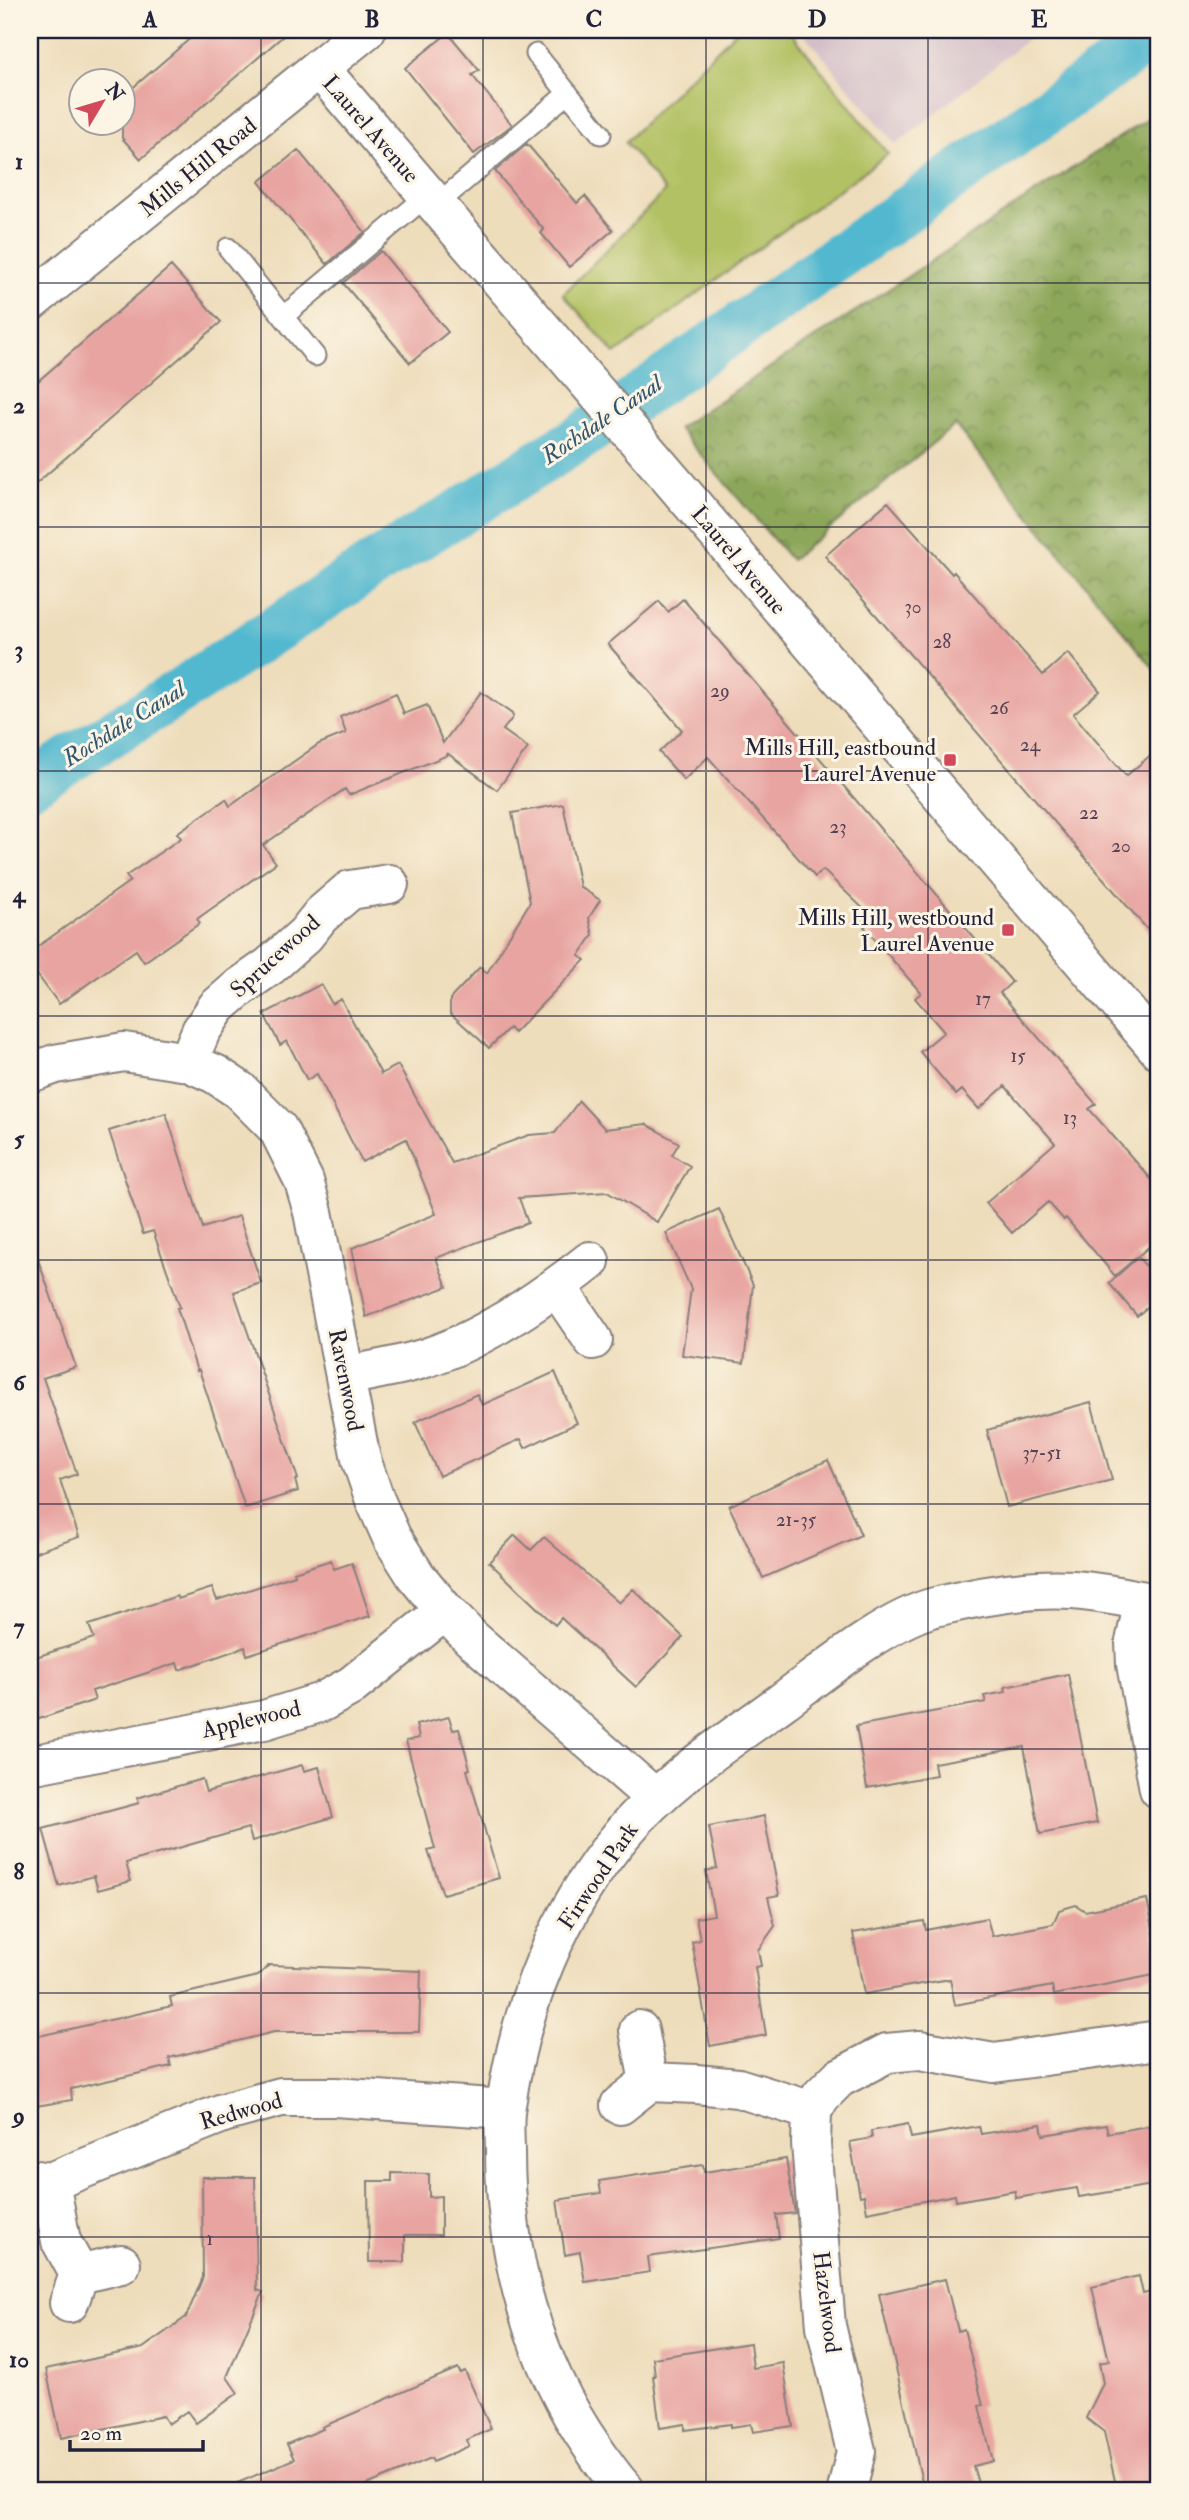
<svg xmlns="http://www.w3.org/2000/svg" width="1189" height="2520" viewBox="0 0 1189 2520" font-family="'IM FELL Double Pica',serif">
<defs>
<pattern id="forest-crowns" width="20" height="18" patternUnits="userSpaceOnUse" patternTransform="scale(1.75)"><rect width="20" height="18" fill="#8da75a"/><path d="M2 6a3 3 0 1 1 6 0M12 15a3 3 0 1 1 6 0" fill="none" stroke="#73884c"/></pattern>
</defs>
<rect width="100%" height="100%" fill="#fcf5e5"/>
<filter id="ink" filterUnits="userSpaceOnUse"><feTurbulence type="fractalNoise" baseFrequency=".0143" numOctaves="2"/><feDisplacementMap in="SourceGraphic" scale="14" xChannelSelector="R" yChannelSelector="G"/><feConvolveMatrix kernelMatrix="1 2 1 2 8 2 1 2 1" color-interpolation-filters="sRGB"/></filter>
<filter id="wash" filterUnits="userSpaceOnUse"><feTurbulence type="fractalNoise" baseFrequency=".00686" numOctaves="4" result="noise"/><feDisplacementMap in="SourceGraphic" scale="28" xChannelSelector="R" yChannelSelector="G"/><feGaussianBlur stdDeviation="1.57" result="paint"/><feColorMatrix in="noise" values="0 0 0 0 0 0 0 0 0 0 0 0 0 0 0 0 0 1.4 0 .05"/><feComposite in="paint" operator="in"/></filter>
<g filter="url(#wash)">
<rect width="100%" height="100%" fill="#edb"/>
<path fill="#d2bdc8" d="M 801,30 L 1039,30 L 896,145 Z"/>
<path fill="#b2c164" stroke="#6a7250" stroke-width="2" d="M 737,30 L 789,30 L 888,154 L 615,354 L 563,294 L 665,191 L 625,142 Z"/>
<path fill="url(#forest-crowns)" stroke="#58644a" stroke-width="2" d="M 1159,111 L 1159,675 L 955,425 L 791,560 L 678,428 Z"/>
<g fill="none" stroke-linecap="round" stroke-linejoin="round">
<path stroke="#51b8cf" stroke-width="47" d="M 30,784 L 187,687 L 375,564 L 578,439 L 1159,33"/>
</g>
<g id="blocks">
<path fill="#e8a4a1" d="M 200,30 L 290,30 L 141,159 L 122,138 L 122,97 Z
M 448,33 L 479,70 L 472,75 L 512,125 L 474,154 L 405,68 Z
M 527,144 L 577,203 L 585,196 L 613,230 L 569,267 L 541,233 L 544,230 L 495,171 Z
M 298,150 L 365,232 L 327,264 L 259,182 Z
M 381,251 L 448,332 L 410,363 L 343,283 Z
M 171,266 L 221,322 L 30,489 L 30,388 Z
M 888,502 L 952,574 L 954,572 L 1043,675 L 1068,653 L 1100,691 L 1073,714 L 1126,776 L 1159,748 L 1159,943 L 825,556 Z
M 683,599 L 1012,982 L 1000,993 L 1096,1104 L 1089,1109 L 1159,1188 L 1159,1238 L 1115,1276 L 1066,1218 L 1064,1220 L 1048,1202 L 1012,1233 L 986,1203 L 1055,1143 L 1005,1086 L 979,1109 L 962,1090 L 956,1095 L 920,1052 L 944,1032 L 915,998 L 921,993 L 864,927 L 874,919 L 823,870 L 815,877 L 708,757 L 684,780 L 659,752 L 682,730 L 608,644 L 659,601 L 668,612 Z
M 481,692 L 512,714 L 513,717 L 503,730 L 528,748 L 497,790 L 447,753 L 448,755 L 349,795 L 345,789 L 263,845 L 276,863 L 197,919 L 200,923 L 144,962 L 136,950 L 59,1004 L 30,965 L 30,952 L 130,881 L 126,876 L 181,838 L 177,833 L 226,799 L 230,806 L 319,744 L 346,733 L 340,717 L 396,693 L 404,714 L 427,705 L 443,743 Z
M 563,804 L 580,887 L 600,900 L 589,918 L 593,935 L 579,956 L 585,960 L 514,1033 L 509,1028 L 489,1048 L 450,1013 L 450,999 L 480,967 L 487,973 L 530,902 L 512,813 Z
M 321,984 L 332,1004 L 341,999 L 381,1074 L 398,1065 L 452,1163 L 529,1135 L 555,1133 L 579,1101 L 605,1129 L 646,1124 L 679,1143 L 672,1155 L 690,1166 L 657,1222 L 607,1192 L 519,1198 L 528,1223 L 436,1258 L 447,1287 L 366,1317 L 352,1248 L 436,1214 L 406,1139 L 362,1162 L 317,1074 L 307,1080 L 287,1041 L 280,1045 L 264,1014 Z
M 166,1113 L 203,1228 L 239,1216 L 261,1283 L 234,1292 L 298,1479 L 295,1480 L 298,1491 L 245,1508 L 199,1370 L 197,1371 L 177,1308 L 180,1307 L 153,1231 L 143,1234 L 109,1131 Z
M 719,1209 L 753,1285 L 744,1363 L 682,1355 L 691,1289 L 666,1233 Z
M 35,1251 L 76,1367 L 43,1378 L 77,1474 L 60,1480 L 79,1537 L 30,1554 L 30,1252 Z
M 1138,1257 L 1159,1281 L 1159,1297 L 1137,1316 L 1109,1283 Z
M 555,1372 L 577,1423 L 525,1448 L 521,1439 L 439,1476 L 415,1422 L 477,1394 L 482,1405 Z
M 1091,1402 L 1112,1480 L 1007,1507 L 987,1430 Z
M 828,1460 L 861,1535 L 763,1578 L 729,1506 Z
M 515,1535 L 531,1550 L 544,1537 L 619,1603 L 633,1589 L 683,1637 L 636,1687 L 561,1618 L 555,1625 L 489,1562 Z
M 331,1560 L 334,1569 L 352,1563 L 370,1616 L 247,1655 L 245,1647 L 179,1670 L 177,1663 L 92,1691 L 95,1700 L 30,1722 L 30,1659 L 94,1638 L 89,1625 L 177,1596 L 178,1599 L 212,1588 L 217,1600 L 295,1575 L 294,1572 Z
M 1068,1674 L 1097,1823 L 1040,1834 L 1024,1747 L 934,1763 L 936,1775 L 867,1788 L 856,1726 L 986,1702 L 984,1696 L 1006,1692 L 1005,1687 Z
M 449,1717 L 453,1730 L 459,1729 L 470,1769 L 467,1770 L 499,1878 L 443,1894 L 428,1851 L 435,1849 L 406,1741 L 419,1738 L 416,1725 Z
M 302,1765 L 304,1771 L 319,1767 L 333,1817 L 252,1841 L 248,1828 L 126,1863 L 131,1881 L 98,1890 L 94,1876 L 59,1886 L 43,1829 L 139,1803 L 137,1798 L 202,1779 L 206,1792 Z
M 764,1816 L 779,1895 L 768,1897 L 775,1926 L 758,1950 L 761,1966 L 755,1967 L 766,2035 L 710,2046 L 692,1942 L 700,1940 L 696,1918 L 714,1915 L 706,1871 L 717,1868 L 709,1827 Z
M 1147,1899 L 1159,1958 L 1159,1974 L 1054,1995 L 1052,1986 L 955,2005 L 950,1979 L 864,1994 L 853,1933 L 924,1921 L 926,1930 L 987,1918 L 992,1936 L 1053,1924 L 1059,1910 L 1076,1905 L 1085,1911 Z
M 269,1965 L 421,1971 L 419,2032 L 274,2032 L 169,2058 L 171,2066 L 71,2089 L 72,2100 L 30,2107 L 30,2038 L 172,2006 L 170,1997 L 258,1976 Z
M 908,2124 L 911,2138 L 979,2126 L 981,2134 L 1041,2124 L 1043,2135 L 1106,2125 L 1108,2133 L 1159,2124 L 1159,2184 L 1079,2197 L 1077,2188 L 1016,2198 L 1015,2191 L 956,2201 L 955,2195 L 867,2212 L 864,2195 L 860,2196 L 850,2142 L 872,2138 L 871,2131 Z
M 786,2159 L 795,2213 L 776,2215 L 779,2238 L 648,2257 L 650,2272 L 585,2282 L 580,2252 L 565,2255 L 557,2200 L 601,2193 L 599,2181 L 703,2165 L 704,2172 Z
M 392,2173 L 429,2174 L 429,2197 L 441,2196 L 441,2235 L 405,2235 L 405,2262 L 369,2262 L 368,2181 L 392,2181 Z
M 202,2177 L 255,2177 L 257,2290 L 263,2292 L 227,2377 L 238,2393 L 196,2423 L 187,2411 L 168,2424 L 163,2416 L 61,2438 L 46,2369 L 143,2348 L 186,2317 L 203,2277 Z
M 1139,2276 L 1143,2294 L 1159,2290 L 1159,2490 L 1117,2490 L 1104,2432 L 1086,2418 L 1103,2383 L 1099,2363 L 1109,2361 L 1092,2287 Z
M 945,2279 L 958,2331 L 964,2329 L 983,2405 L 979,2406 L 993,2461 L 973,2466 L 980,2490 L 924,2490 L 879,2294 Z
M 750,2343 L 753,2368 L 783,2363 L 793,2426 L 753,2432 L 751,2424 L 731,2427 L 731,2424 L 685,2430 L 685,2424 L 660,2428 L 653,2376 L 655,2376 L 653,2358 Z
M 458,2368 L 460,2373 L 465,2371 L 491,2429 L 466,2440 L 469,2446 L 433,2462 L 431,2458 L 355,2490 L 221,2490 L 294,2459 L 287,2444 L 323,2429 L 322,2427 Z"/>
</g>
</g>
<g filter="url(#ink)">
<use href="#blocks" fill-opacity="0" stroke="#88807b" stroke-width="2"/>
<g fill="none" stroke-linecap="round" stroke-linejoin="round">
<g stroke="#88807b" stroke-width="23">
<path id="service" d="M 536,54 L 601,134
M 436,205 L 568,93
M 228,248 L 315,356
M 284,316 L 428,195"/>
</g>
<g stroke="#88807b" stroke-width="42">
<path id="minor" d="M 320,69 L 1159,1050
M 188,1062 L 201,1031 L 217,1007 L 240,987 L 270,966 L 305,935 L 321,915 L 350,890 L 389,884
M 30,1073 L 55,1064 L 124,1052 L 188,1062 L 215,1074 L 239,1090 L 278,1129 L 304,1181 L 313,1212 L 361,1459 L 375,1500 L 392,1538 L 416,1576 L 445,1611 L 471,1638 L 655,1798
M 557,1287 L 593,1340
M 345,1376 C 369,1371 395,1367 419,1360 C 481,1341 539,1301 590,1261
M 1144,1601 L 1135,1642 L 1136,1664 L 1159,1789
M 30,1765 L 264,1720 L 322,1702 L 351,1686 L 445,1611
M 639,2030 L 649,2082
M 620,2105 L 649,2082 L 696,2084 L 738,2088 L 812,2111
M 30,2179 L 50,2182 L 223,2113 L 281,2097 L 335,2097 L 505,2109
M 50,2182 L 61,2241 L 79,2274 L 69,2303
M 79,2274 L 121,2264
M 625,2490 C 613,2478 603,2462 593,2448 C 533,2362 505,2256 505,2152 C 505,2137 503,2120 506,2105 C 520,2007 558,1910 623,1833 C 668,1779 727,1742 782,1702 C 823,1672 887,1619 935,1607 C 979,1596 1027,1587 1073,1590 C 1102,1592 1131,1599 1159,1603
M 847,2490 L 856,2451 L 826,2326 L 811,2144 L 812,2111 L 821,2096 L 839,2078 L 887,2053 L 920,2050 L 994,2063 L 1159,2040"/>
</g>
<g stroke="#88807b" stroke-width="42">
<path id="tertiary" d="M 30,302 L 366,30"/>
</g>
<use href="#service" stroke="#fff" stroke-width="19"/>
<use href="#minor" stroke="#fff" stroke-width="38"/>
<use href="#tertiary" stroke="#fff" stroke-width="38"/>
</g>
</g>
<path fill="none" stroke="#22223b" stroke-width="2" stroke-opacity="0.55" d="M 261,30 L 261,2490M 483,30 L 483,2490M 706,30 L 706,2490M 928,30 L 928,2490M 30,283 L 1159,283M 30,527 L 1159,527M 30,771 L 1159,771M 30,1016 L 1159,1016M 30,1260 L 1159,1260M 30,1504 L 1159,1504M 30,1749 L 1159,1749M 30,1993 L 1159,1993M 30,2237 L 1159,2237"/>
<g fill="#d1495b" stroke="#fcf5e5" stroke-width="2.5">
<rect x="943" y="753" width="14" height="14" rx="3.5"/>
<rect x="1001" y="923" width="14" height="14" rx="3.5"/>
</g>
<g text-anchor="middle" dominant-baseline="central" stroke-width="6" stroke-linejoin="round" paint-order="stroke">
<g font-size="19" fill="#544254">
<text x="913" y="607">30</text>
<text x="942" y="642">28</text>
<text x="720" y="691">29</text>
<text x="999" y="708">26</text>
<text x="1030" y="745">24</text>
<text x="1089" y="813">22</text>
<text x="838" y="827">23</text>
<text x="1121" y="846">20</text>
<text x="983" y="999">17</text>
<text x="1018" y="1056">15</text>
<text x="1070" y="1118">13</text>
<text x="1042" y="1453">37-51</text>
<text x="796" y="1520">21-35</text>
<text x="210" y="2239">1</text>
</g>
<g font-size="23" fill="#22223b" stroke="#fcf5e5">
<text transform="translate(371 129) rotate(49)">Laurel Avenue</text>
<text transform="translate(198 167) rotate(-39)">Mills Hill Road</text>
<text transform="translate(739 560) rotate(50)">Laurel Avenue</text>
<text transform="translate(275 956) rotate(-42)">Sprucewood</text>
<text transform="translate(346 1380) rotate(79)">Ravenwood</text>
<text transform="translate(251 1719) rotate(-13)">Applewood</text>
<text transform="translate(598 1876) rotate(-56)">Firwood Park</text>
<text transform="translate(241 2111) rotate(-16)">Redwood</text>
<text transform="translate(827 2302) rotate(83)">Hazelwood</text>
</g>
<g font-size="23" fill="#22223b" stroke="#fcf5e5" text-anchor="end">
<text x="936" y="747">Mills Hill, eastbound<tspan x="936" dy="26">Laurel Avenue</tspan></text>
<text x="994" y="917">Mills Hill, westbound<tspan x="994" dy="26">Laurel Avenue</tspan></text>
</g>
<g font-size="24" font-style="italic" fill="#32566f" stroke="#fcf5e5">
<text transform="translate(602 420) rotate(-34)">Rochdale Canal</text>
<text transform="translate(124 724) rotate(-32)">Rochdale Canal</text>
</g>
</g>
<rect width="1189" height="2520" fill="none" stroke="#fcf5e5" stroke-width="77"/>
<g transform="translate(102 102) rotate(52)"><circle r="33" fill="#fcf5e5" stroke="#a5a1a1" stroke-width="2"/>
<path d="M0-5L12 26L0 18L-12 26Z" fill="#d1495b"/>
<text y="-10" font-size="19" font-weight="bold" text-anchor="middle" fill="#22223b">N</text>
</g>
<path d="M70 2440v10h133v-10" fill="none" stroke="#22223b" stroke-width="3.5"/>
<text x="80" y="2440" font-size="21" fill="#22223b" stroke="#fcf5e5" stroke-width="5" paint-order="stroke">20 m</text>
<rect x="38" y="38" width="1112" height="2444" fill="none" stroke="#22223b" stroke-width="2.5"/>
<g font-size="23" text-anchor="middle" font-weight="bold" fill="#22223b">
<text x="150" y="27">A</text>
<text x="372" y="27">B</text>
<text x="594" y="27">C</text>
<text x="817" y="27">D</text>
<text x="1039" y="27">E</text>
<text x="19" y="169">1</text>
<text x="19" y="413">2</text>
<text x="19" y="657">3</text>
<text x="19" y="902">4</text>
<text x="19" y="1146">5</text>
<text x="19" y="1390">6</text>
<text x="19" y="1634">7</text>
<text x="19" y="1879">8</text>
<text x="19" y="2123">9</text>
<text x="19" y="2367">10</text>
</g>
</svg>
